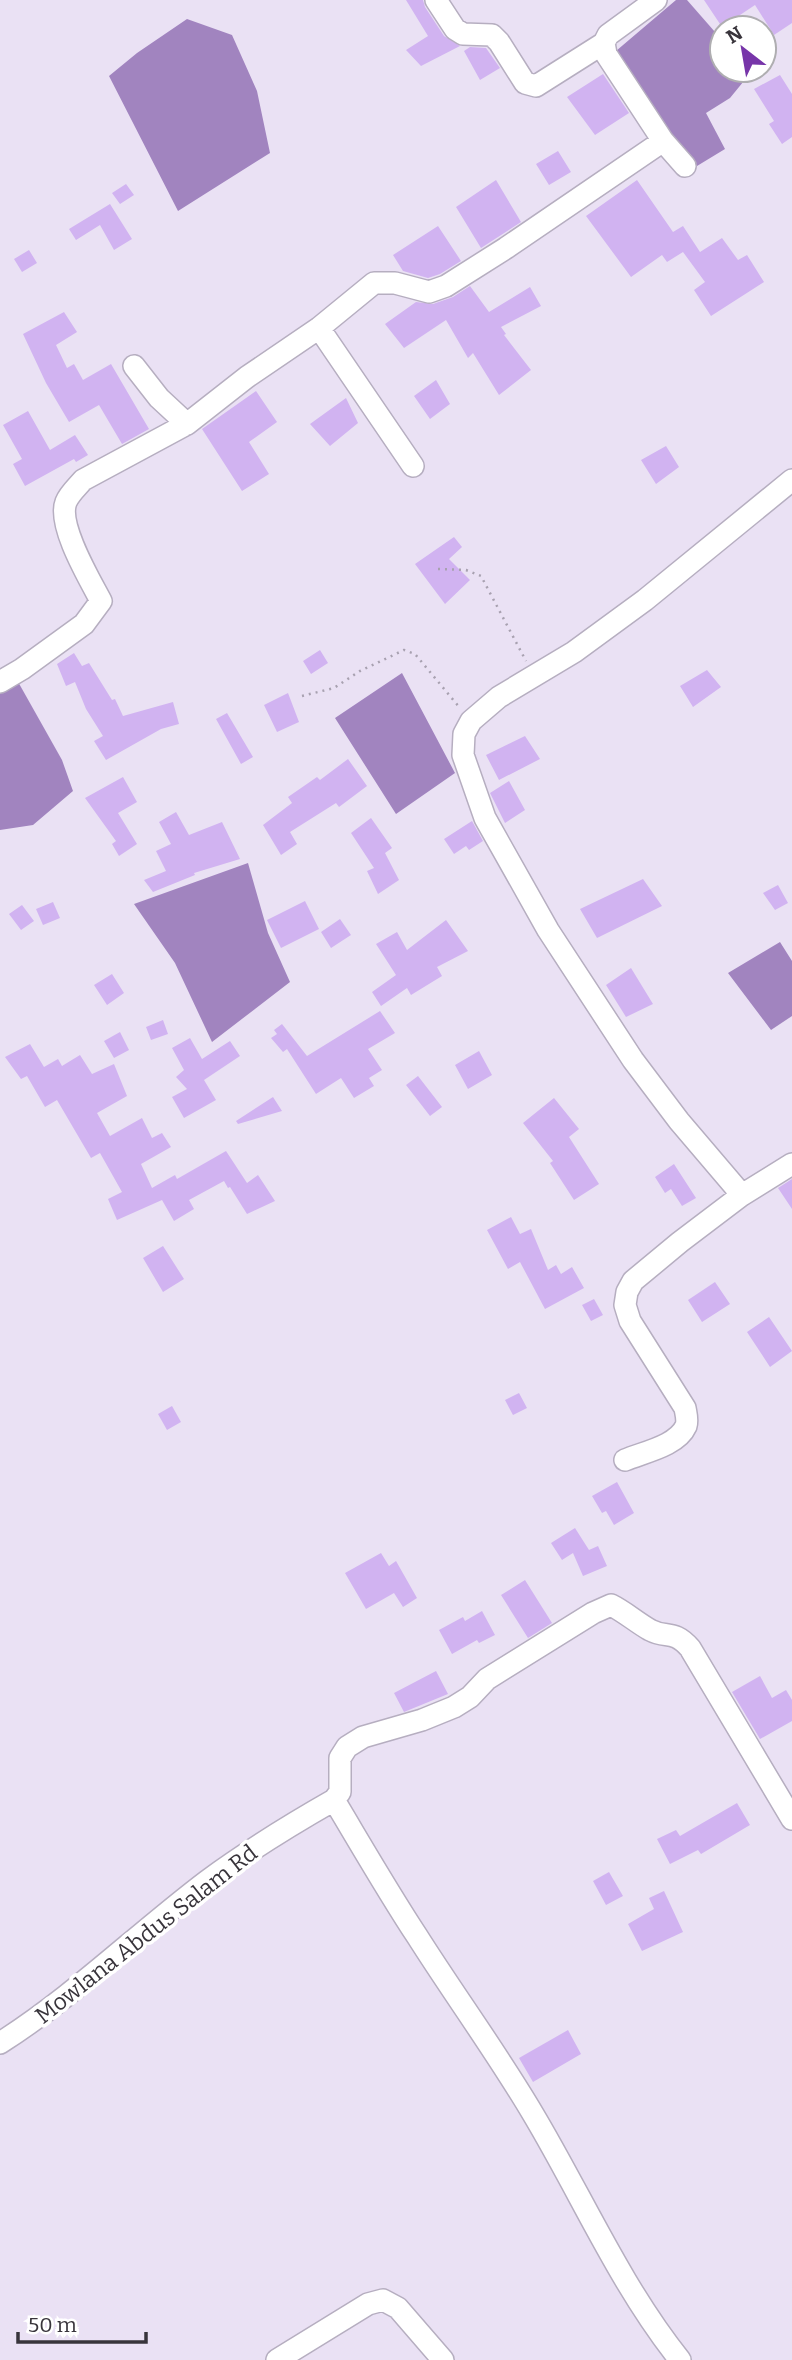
<svg xmlns="http://www.w3.org/2000/svg" width="792" height="2360" viewBox="0 0 792 2360" font-family="Bitter,serif">
<rect width="100%" height="100%" fill="#eae1f4"/>
<path fill="#a184bf" d="M 676,0 L 687,0 L 722,40 L 722,70 L 744,70 L 748,76 L 730,98 L 706,113 L 725,149 L 697,166 L 658,120 L 616,51 Z
M 187,19 L 232,35 L 257,91 L 270,153 L 178,211 L 109,76 L 137,53 Z
M 402,673 L 455,773 L 396,814 L 335,718 Z
M 17,680 L 62,760 L 73,791 L 33,825 L 0,830 L 0,694 Z
M 248,863 L 268,933 L 290,982 L 212,1042 L 175,963 L 134,904 Z
M 780,942 L 792,961 L 792,1016 L 771,1030 L 728,973 Z"/>
<path fill="#d1b3f1" d="M 406,0 L 423,0 L 425,7 L 444,36 L 460,46 L 421,66 L 406,50 L 428,36 Z
M 704,0 L 792,0 L 792,23 L 774,35 L 755,5 L 722,27 Z
M 470,47 L 486,48 L 500,68 L 480,80 L 464,51 Z
M 603,74 L 629,113 L 595,135 L 567,97 Z
M 780,75 L 792,94 L 792,137 L 782,144 L 769,124 L 774,121 L 754,89 Z
M 558,151 L 571,172 L 549,185 L 536,164 Z
M 496,180 L 521,222 L 481,248 L 456,207 Z
M 637,180 L 673,232 L 683,226 L 700,252 L 722,238 L 738,260 L 747,255 L 764,282 L 711,316 L 694,290 L 705,282 L 683,252 L 667,262 L 662,255 L 631,277 L 586,216 Z
M 126,184 L 134,195 L 120,204 L 112,193 Z
M 110,204 L 132,239 L 114,250 L 100,225 L 76,240 L 69,229 Z
M 438,226 L 461,261 L 440,274 L 428,278 L 403,271 L 393,255 Z
M 29,250 L 37,263 L 22,272 L 14,259 Z
M 470,286 L 489,312 L 530,287 L 541,306 L 501,327 L 506,334 L 504,335 L 531,370 L 499,395 L 473,353 L 468,358 L 446,320 L 404,348 L 385,324 L 416,302 L 433,304 L 453,297 Z
M 64,312 L 77,332 L 56,345 L 67,368 L 74,364 L 83,380 L 111,364 L 149,429 L 122,444 L 99,405 L 69,422 L 46,383 L 23,334 Z
M 436,380 L 450,404 L 430,419 L 414,396 Z
M 256,391 L 277,422 L 249,442 L 269,474 L 242,491 L 202,429 Z
M 346,398 L 358,423 L 330,446 L 310,424 Z
M 28,411 L 50,450 L 75,435 L 88,455 L 76,462 L 74,459 L 25,486 L 13,464 L 22,459 L 3,425 Z
M 666,446 L 679,467 L 656,484 L 641,460 Z
M 454,537 L 462,547 L 449,559 L 470,580 L 445,604 L 415,564 Z
M 320,650 L 328,663 L 311,674 L 303,661 Z
M 74,653 L 82,666 L 89,663 L 112,700 L 115,699 L 123,716 L 173,702 L 179,724 L 161,729 L 106,760 L 94,741 L 103,736 L 86,709 L 75,682 L 66,686 L 57,664 Z
M 707,670 L 721,687 L 693,707 L 680,686 Z
M 288,693 L 299,722 L 277,732 L 264,705 Z
M 227,713 L 253,757 L 241,764 L 216,719 Z
M 525,736 L 540,759 L 499,780 L 486,755 Z
M 348,759 L 367,786 L 339,807 L 336,803 L 290,832 L 297,844 L 281,855 L 263,825 L 292,803 L 288,797 L 317,777 L 320,780 Z
M 123,777 L 137,802 L 118,813 L 137,844 L 119,856 L 112,844 L 116,841 L 85,798 Z
M 509,781 L 525,810 L 505,823 L 490,793 Z
M 176,812 L 189,835 L 222,822 L 240,859 L 194,873 L 195,875 L 153,892 L 144,880 L 166,871 L 156,851 L 171,844 L 159,822 Z
M 371,818 L 392,848 L 385,853 L 399,880 L 378,894 L 367,871 L 374,868 L 351,833 Z
M 472,821 L 483,841 L 469,850 L 466,846 L 454,854 L 444,839 Z
M 643,879 L 662,906 L 597,938 L 580,909 Z
M 778,885 L 788,903 L 775,910 L 763,893 Z
M 305,901 L 319,929 L 281,948 L 267,920 Z
M 53,902 L 60,918 L 43,925 L 36,909 Z
M 22,905 L 34,921 L 21,930 L 9,914 Z
M 340,919 L 351,935 L 331,948 L 321,932 Z
M 446,920 L 468,951 L 437,967 L 442,976 L 411,995 L 407,988 L 381,1006 L 372,992 L 396,975 L 376,944 L 397,932 L 407,950 Z
M 631,968 L 653,1004 L 626,1017 L 606,985 Z
M 112,974 L 124,993 L 107,1005 L 94,985 Z
M 380,1011 L 395,1033 L 368,1049 L 382,1070 L 369,1078 L 374,1086 L 354,1098 L 341,1078 L 316,1094 L 287,1049 L 283,1052 L 271,1038 L 277,1034 L 274,1030 L 282,1024 L 307,1056 Z
M 163,1020 L 168,1034 L 151,1040 L 146,1027 Z
M 120,1032 L 129,1050 L 114,1058 L 104,1041 Z
M 190,1038 L 202,1059 L 230,1041 L 240,1056 L 204,1080 L 216,1100 L 184,1118 L 172,1097 L 187,1089 L 176,1077 L 184,1070 L 172,1048 Z
M 30,1044 L 44,1067 L 58,1059 L 62,1066 L 80,1055 L 92,1074 L 114,1064 L 127,1096 L 97,1113 L 110,1136 L 142,1118 L 152,1138 L 162,1133 L 171,1147 L 141,1164 L 152,1188 L 175,1175 L 177,1179 L 226,1151 L 247,1183 L 258,1175 L 275,1201 L 247,1214 L 230,1187 L 228,1188 L 224,1181 L 189,1200 L 194,1209 L 174,1221 L 162,1200 L 117,1220 L 108,1199 L 122,1192 L 100,1153 L 91,1158 L 57,1100 L 45,1107 L 27,1076 L 21,1079 L 5,1057 Z
M 479,1051 L 492,1075 L 468,1089 L 455,1065 Z
M 418,1076 L 442,1107 L 430,1116 L 406,1085 Z
M 273,1097 L 282,1111 L 238,1124 L 236,1121 Z
M 554,1098 L 579,1129 L 569,1137 L 599,1184 L 574,1200 L 550,1163 L 553,1161 L 523,1123 Z
M 674,1164 L 696,1198 L 682,1206 L 671,1189 L 665,1193 L 655,1177 Z
M 792,1179 L 792,1209 L 778,1188 Z
M 511,1217 L 520,1234 L 531,1229 L 548,1270 L 556,1265 L 561,1274 L 572,1267 L 584,1288 L 545,1309 L 520,1262 L 508,1269 L 487,1230 Z
M 163,1246 L 184,1279 L 163,1292 L 143,1258 Z
M 715,1282 L 730,1304 L 702,1322 L 688,1300 Z
M 594,1299 L 603,1315 L 591,1321 L 582,1305 Z
M 769,1317 L 792,1351 L 770,1367 L 747,1332 Z
M 519,1393 L 527,1408 L 513,1415 L 505,1400 Z
M 172,1406 L 181,1422 L 167,1430 L 158,1414 Z
M 617,1482 L 634,1513 L 614,1525 L 606,1511 L 602,1513 L 592,1496 Z
M 575,1528 L 589,1550 L 598,1546 L 607,1566 L 583,1576 L 573,1553 L 562,1560 L 551,1543 Z
M 381,1553 L 389,1566 L 396,1561 L 417,1598 L 403,1607 L 394,1593 L 366,1609 L 345,1573 Z
M 525,1580 L 552,1623 L 528,1638 L 501,1595 Z
M 482,1611 L 495,1635 L 479,1643 L 477,1640 L 452,1654 L 439,1630 L 463,1617 L 465,1621 Z
M 436,1671 L 448,1694 L 404,1712 L 394,1693 Z
M 760,1676 L 772,1698 L 786,1690 L 792,1700 L 792,1721 L 760,1739 L 732,1692 Z
M 737,1803 L 750,1825 L 701,1854 L 698,1850 L 670,1864 L 657,1839 L 676,1830 L 680,1836 Z
M 609,1872 L 623,1896 L 606,1905 L 593,1881 Z
M 664,1891 L 683,1932 L 642,1951 L 628,1924 L 654,1909 L 649,1898 Z
M 568,2030 L 581,2054 L 533,2082 L 519,2058 Z"/>
<g fill="none" stroke-linecap="round" stroke-linejoin="round">
<g stroke="#b6aec0" stroke-width="24">
<path id="minor" d="M 436,0 L 455,29 L 463,34 L 492,35 L 499,42 L 525,83 L 536,86 L 604,43 L 608,35 L 656,0
M 604,43 L 606,54 L 663,141 L 685,166
M 319,328 L 413,466
M 134,366 L 159,398 L 187,424
M 0,682 L 22,669 L 84,624 L 101,601 C 90,580 57,525 66,502 C 69,494 77,487 83,480 L 187,424 L 247,377 L 319,328 L 374,283 L 395,283 L 429,292 L 446,286 L 506,248 L 663,141
M 742,1195 L 679,1121 L 633,1060 L 548,930 L 485,818 L 463,755 L 464,734 L 471,721 L 499,697 L 574,652 L 645,600 L 792,480
M 625,1460 C 644,1452 677,1446 686,1426 C 688,1420 686,1414 685,1408 L 630,1321 L 625,1305 L 627,1292 L 633,1281 L 680,1242 L 742,1195 L 792,1164
M 334,1800 C 361,1845 388,1892 417,1936 C 455,1996 497,2053 533,2114 C 582,2196 620,2285 680,2360
M 0,2043 C 74,1996 137,1934 207,1881 C 248,1851 290,1825 334,1800 L 340,1792 L 340,1758 L 347,1747 L 363,1737 L 422,1720 L 454,1707 L 470,1697 L 487,1679 L 593,1613 L 611,1605 C 625,1612 636,1622 650,1630 C 667,1639 673,1629 690,1648 L 792,1819
M 277,2360 L 368,2304 L 383,2300 L 398,2308 L 443,2360"/>
</g>
<path stroke="#a8a1b0" stroke-width="2.5" stroke-dasharray="2 5" stroke-linecap="butt" d="M 438,569 L 466,570 L 481,576 L 526,661
M 302,696 L 334,688 L 360,671 L 404,650 L 415,654 L 460,708"/>
<use href="#minor" stroke="#fff" stroke-width="21"/>
</g>
<g text-anchor="middle" dominant-baseline="central" stroke-width="7" stroke-linejoin="round" paint-order="stroke">
<g font-size="23" fill="#38343b" stroke="#fff">
<text transform="translate(146 1934) rotate(-38)">Mowlana Abdus Salam Rd</text>
</g>
</g>
<g transform="translate(743 49) rotate(329)"><circle r="33" fill="#ffffff" stroke="#afaeb1" stroke-width="2"/>
<path d="M0-5L12 26L0 18L-12 26Z" fill="#7735a9"/>
<text y="-10" font-size="19" font-weight="bold" text-anchor="middle" fill="#38343b">N</text>
</g>
<path d="M18 2332v10h128v-10" fill="none" stroke="#38343b" stroke-width="3.5"/>
<text x="28" y="2332" font-size="21" fill="#38343b" stroke="#ffffff" stroke-width="5" paint-order="stroke">50 m</text>
</svg>
